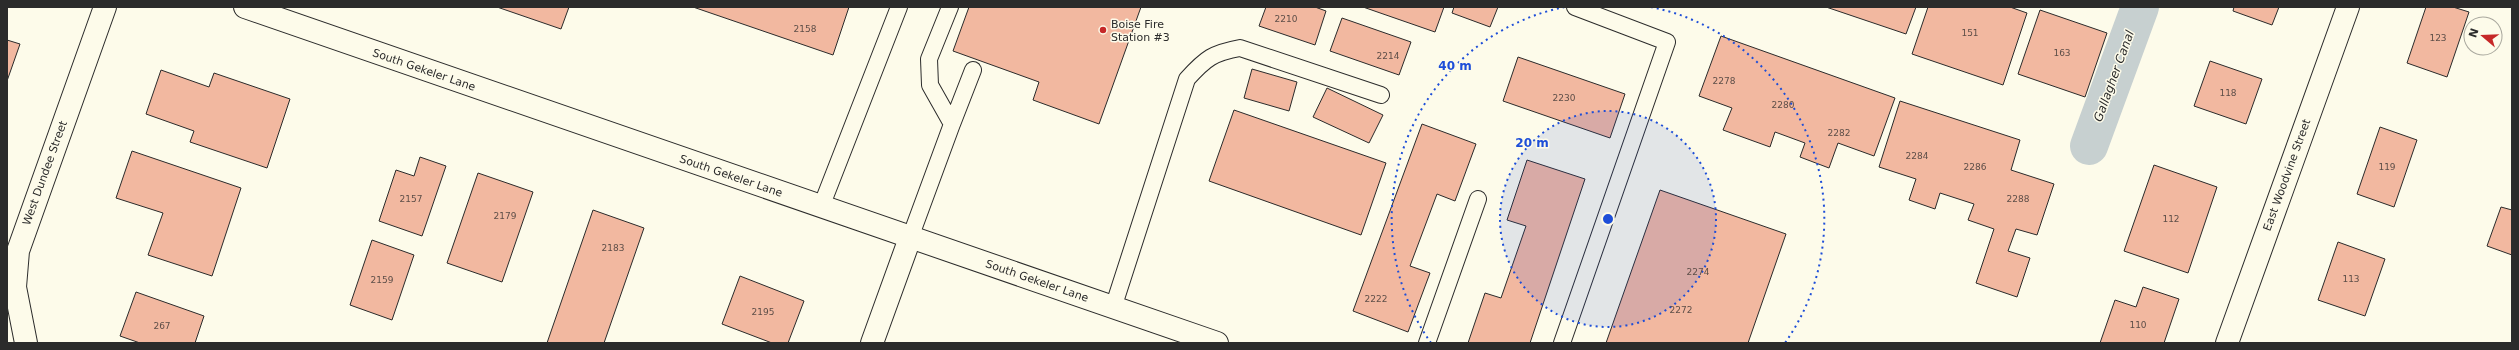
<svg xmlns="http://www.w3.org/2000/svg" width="2519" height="350" viewBox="0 0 2519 350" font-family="'DejaVu Sans',sans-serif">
<rect width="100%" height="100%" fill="#fdfbea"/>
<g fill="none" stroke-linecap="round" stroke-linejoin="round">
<path stroke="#c7d0d0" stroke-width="38" d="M 2089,146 L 2140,7"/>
</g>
<path fill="#f2b8a0" stroke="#2b2b2b" d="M 497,7 L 569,7 L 561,29 Z
M 693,7 L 849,7 L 833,55 Z
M 969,7 L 1141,7 L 1099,124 L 1033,100 L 1039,82 L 953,51 Z
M 1266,7 L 1315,7 L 1326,11 L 1315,45 L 1259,26 Z
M 1363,7 L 1444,7 L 1435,32 Z
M 1454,7 L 1498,7 L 1490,27 L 1452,13 Z
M 1826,7 L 1916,7 L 1906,34 Z
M 1928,7 L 2010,7 L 2027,13 L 2003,85 L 1912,54 Z
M 2234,7 L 2279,7 L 2272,25 L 2233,11 Z
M 2426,7 L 2453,7 L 2469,12 L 2447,77 L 2407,63 Z
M 2040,10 L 2107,33 L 2085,97 L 2018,74 Z
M 1342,18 L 1411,42 L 1399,75 L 1330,51 Z
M 1721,36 L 1895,98 L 1874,156 L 1838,143 L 1829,168 L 1800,157 L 1805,143 L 1775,132 L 1770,147 L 1723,130 L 1732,108 L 1699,96 Z
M 7,40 L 20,44 L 7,81 Z
M 1518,57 L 1625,94 L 1610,138 L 1503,101 Z
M 2210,61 L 2262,79 L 2246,124 L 2194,106 Z
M 1252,69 L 1297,82 L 1289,111 L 1244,98 Z
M 161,70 L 209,87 L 214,73 L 290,99 L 267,168 L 190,142 L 194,131 L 146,114 Z
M 1327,88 L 1383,115 L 1369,143 L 1313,117 Z
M 1900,101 L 2020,140 L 2011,170 L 2054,184 L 2037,235 L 2016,229 L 2008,251 L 2030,258 L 2017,297 L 1976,283 L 1994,229 L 1968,220 L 1974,204 L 1940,193 L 1935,209 L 1909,200 L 1916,179 L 1879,167 Z
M 1234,110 L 1386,163 L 1361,235 L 1209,181 Z
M 1422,124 L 1476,144 L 1455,201 L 1437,194 L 1410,266 L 1430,273 L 1408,332 L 1353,311 Z
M 2380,127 L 2417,140 L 2394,207 L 2357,194 Z
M 132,151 L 241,188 L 212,276 L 148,255 L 163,213 L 116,198 Z
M 420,157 L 446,166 L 422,236 L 379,221 L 396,170 L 414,176 Z
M 1527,160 L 1585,179 L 1530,343 L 1468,343 L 1485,293 L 1501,298 L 1526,226 L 1507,220 Z
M 2154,165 L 2217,187 L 2188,273 L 2124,251 Z
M 478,173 L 533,192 L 502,282 L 447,263 Z
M 1660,190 L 1786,234 L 1748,343 L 1606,343 Z
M 2501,207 L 2512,210 L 2512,255 L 2487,246 Z
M 593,210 L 644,228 L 604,343 L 547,343 Z
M 372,240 L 414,255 L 392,320 L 350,305 Z
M 2338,242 L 2385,259 L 2365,316 L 2318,300 Z
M 740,276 L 804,301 L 788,343 L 772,343 L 722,324 Z
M 2143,287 L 2179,299 L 2164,343 L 2100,343 L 2115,300 L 2136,307 Z
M 136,292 L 204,316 L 195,343 L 140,343 L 120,336 Z"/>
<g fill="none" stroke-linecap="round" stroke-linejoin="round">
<g stroke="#2b2b2b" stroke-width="18">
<path id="lane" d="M 952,124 L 973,70
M 821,207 L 899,7
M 910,238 L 952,124 L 930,85 L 929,59 L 950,7
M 1113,308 L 1187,79 C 1206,58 1213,53 1240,48 L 1381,95
M 1427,343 L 1478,199
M 1562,343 L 1667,42 L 1575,7"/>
</g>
<g stroke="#2b2b2b" stroke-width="24">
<path id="street" d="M 26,343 L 15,287 L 18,251 L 105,7
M 2227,343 L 2348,7"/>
</g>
<g stroke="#2b2b2b" stroke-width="24">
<path id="secondary" d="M 245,7 L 1217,343
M 872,343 L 910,238"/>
</g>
<use href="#lane" stroke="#fdfbea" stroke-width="16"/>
<use href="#street" stroke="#fdfbea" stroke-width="22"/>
<use href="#secondary" stroke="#fdfbea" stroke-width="22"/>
</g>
<circle cx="1608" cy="219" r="108" fill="#1d4ed8" fill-opacity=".12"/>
<g fill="none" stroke="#1d4ed8" stroke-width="2" stroke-dasharray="2 4">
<circle cx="1608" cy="219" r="108"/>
<path d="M1431 343A216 216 0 0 1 1565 7M1651 7A216 216 0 0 1 1785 343"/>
</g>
<circle fill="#c62828" stroke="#fdfbea" stroke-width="1.5" cx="1103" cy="30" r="4"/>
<g text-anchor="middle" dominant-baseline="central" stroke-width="3" stroke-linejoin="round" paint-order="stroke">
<g font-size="9" fill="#5d4e48">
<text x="1286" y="19">2210</text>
<text x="805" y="29">2158</text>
<text x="1970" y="33">151</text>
<text x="2438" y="38">123</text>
<text x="2062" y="53">163</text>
<text x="1388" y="56">2214</text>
<text x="1724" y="81">2278</text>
<text x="2228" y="93">118</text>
<text x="1564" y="98">2230</text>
<text x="1783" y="105">2280</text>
<text x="1839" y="133">2282</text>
<text x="1917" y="156">2284</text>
<text x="1975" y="167">2286</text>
<text x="2387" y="167">119</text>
<text x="411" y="199">2157</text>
<text x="2018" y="199">2288</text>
<text x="505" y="216">2179</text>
<text x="2171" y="219">112</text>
<text x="613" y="248">2183</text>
<text x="1698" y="272">2274</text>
<text x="2351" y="279">113</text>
<text x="382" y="280">2159</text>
<text x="1376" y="299">2222</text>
<text x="1681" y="310">2272</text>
<text x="763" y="312">2195</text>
<text x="2138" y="325">110</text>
<text x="162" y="326">267</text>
</g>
<g font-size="11" fill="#2b2b2b" stroke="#fdfbea" text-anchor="start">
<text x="1111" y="24">Boise Fire<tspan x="1111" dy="13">Station #3</tspan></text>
</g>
<g font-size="11" fill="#2b2b2b" stroke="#fdfbea">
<text transform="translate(424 70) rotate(19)">South Gekeler Lane</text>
<text transform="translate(45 173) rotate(-70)">West Dundee Street</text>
<text transform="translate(2287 175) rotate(-70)">East Woodvine Street</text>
<text transform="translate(731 176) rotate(19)">South Gekeler Lane</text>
<text transform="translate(1037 281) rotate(19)">South Gekeler Lane</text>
</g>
<g font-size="12" font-style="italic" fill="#2b2b2b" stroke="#fdfbea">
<text transform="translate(2114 76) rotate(-70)">Gallagher Canal</text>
</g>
</g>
<circle cx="1608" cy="219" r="6" fill="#1d4ed8" stroke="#fdfbea" stroke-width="2"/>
<g font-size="12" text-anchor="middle" font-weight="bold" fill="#1d4ed8" stroke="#fdfbea" stroke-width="3" stroke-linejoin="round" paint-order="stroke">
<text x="1455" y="70">40 m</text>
<text x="1532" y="147">20 m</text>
</g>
<rect width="2519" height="350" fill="none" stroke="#2b2b2b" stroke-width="16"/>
<g transform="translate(2483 36) rotate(289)"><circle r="19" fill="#fdfbea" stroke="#a9a89e"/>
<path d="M0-3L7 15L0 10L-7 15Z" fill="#c62828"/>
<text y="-6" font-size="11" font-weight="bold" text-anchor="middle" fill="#2b2b2b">N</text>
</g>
</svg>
